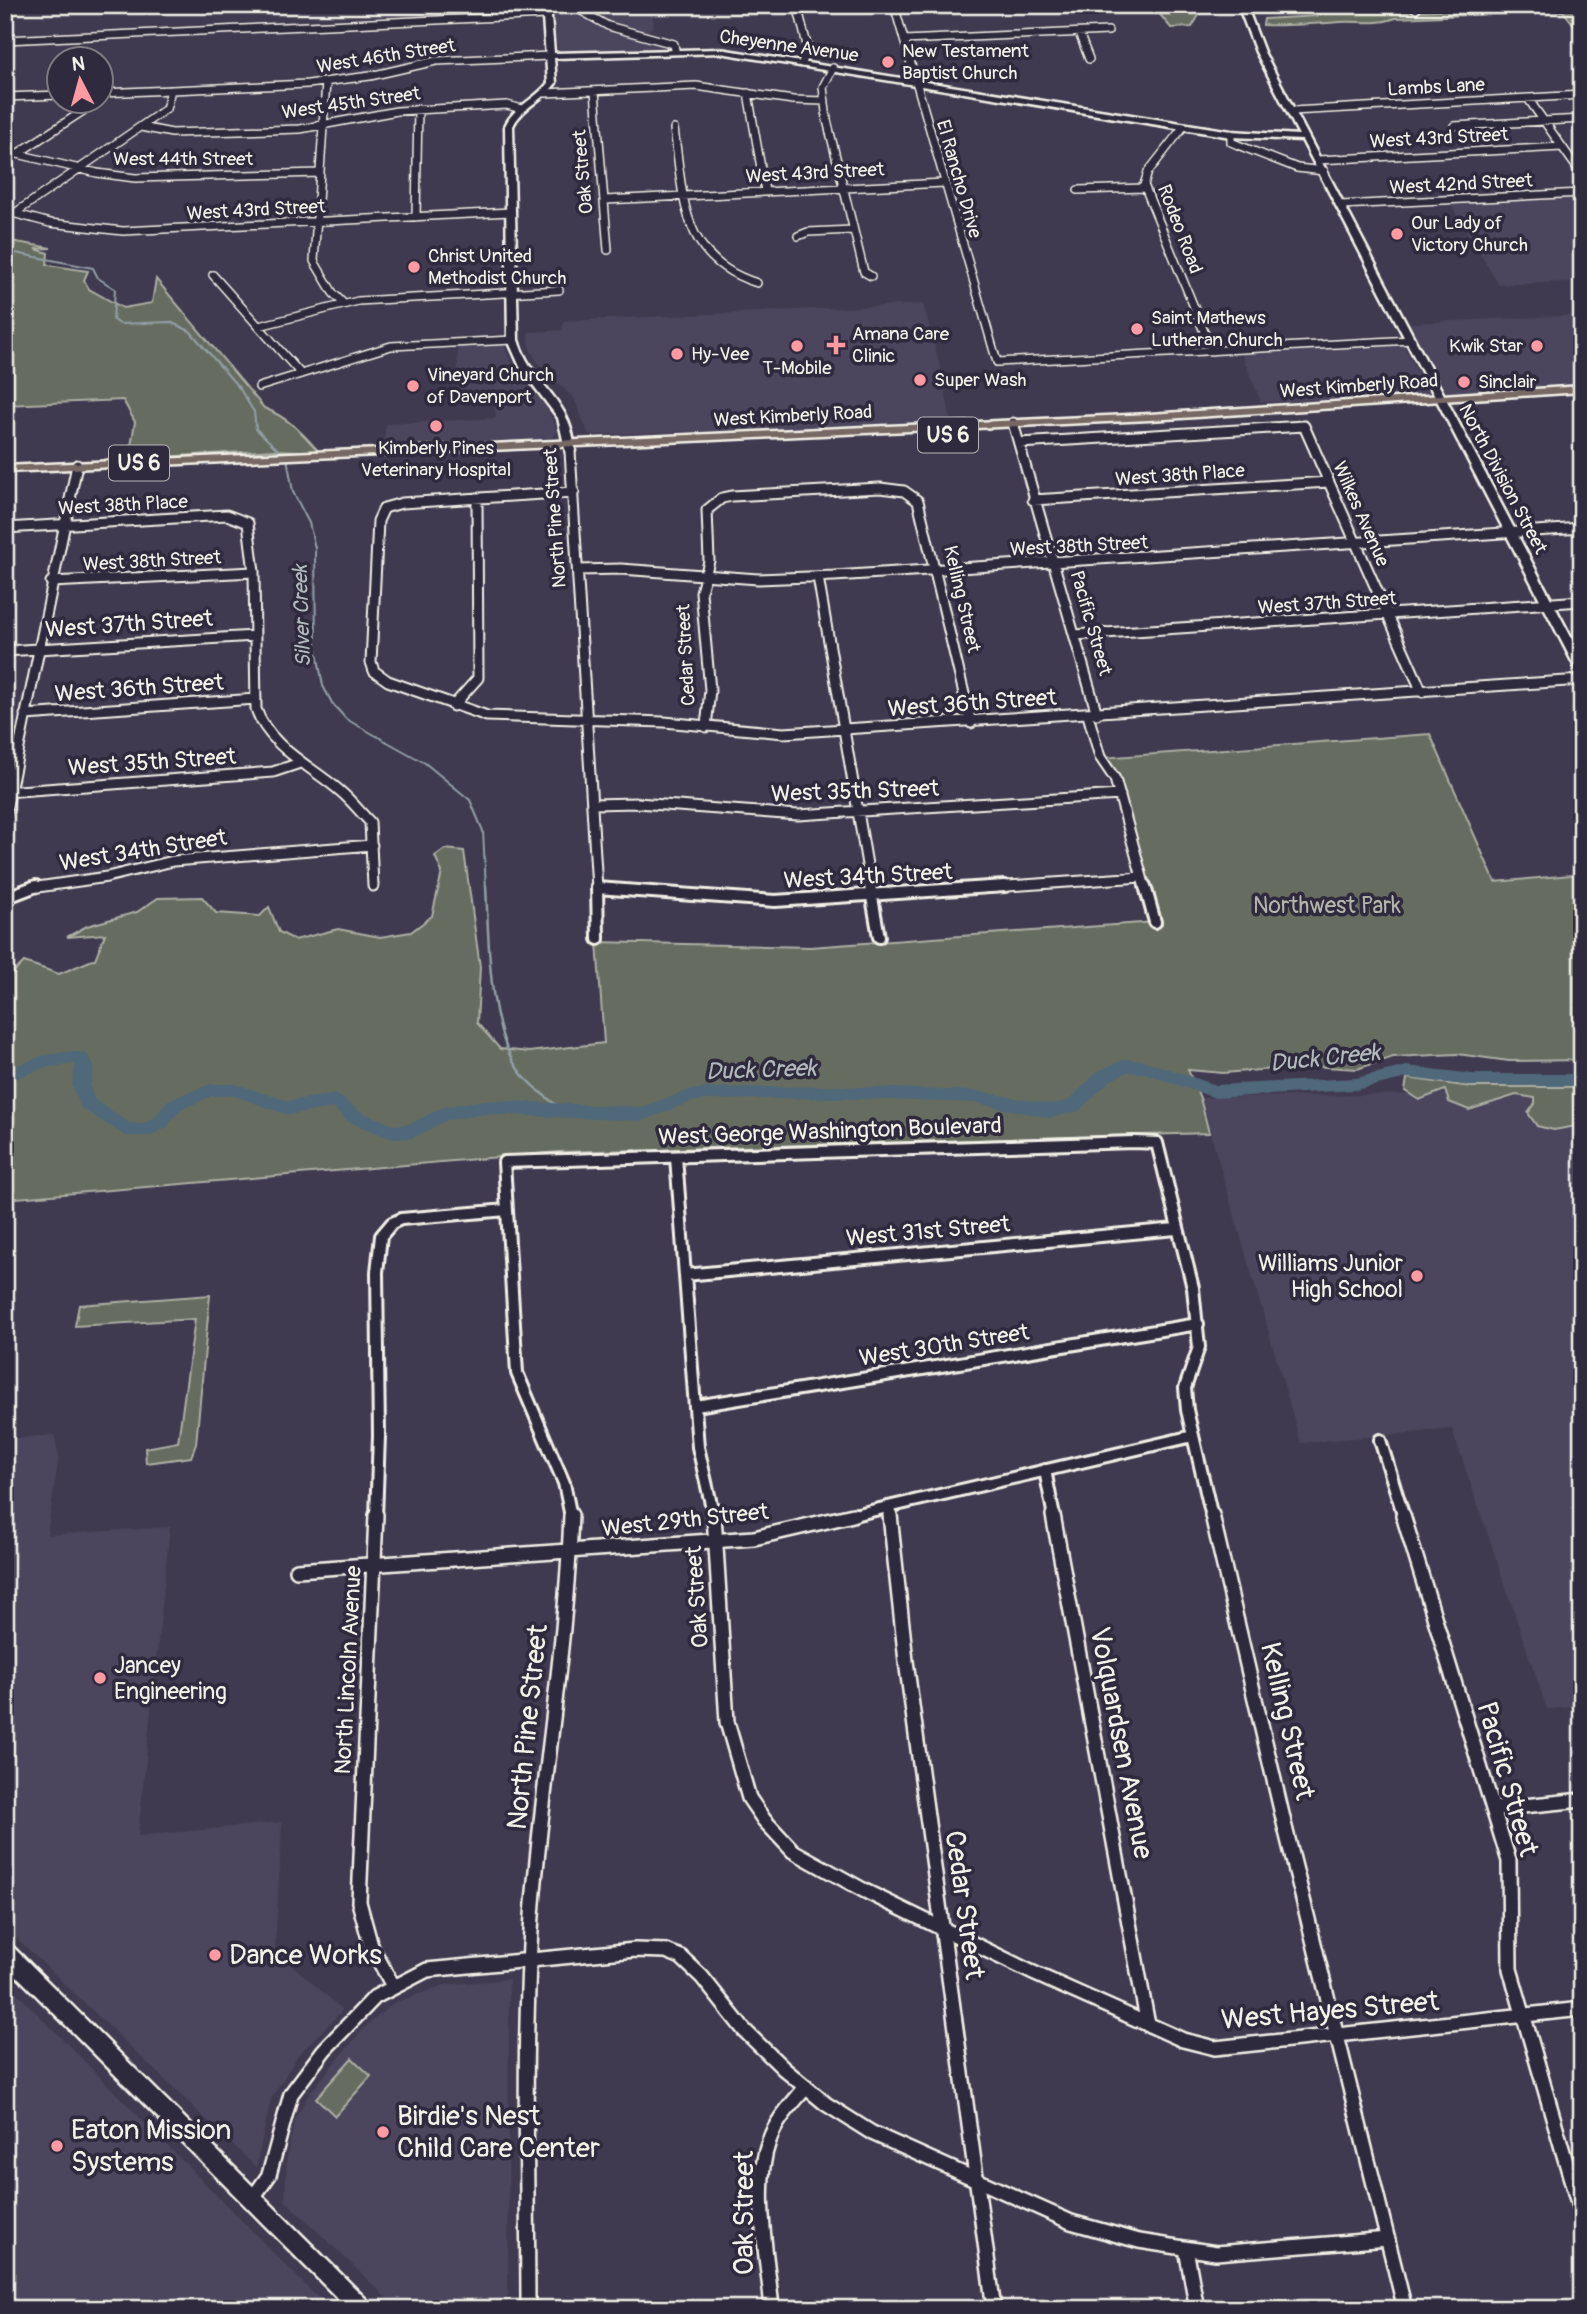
<svg xmlns="http://www.w3.org/2000/svg" width="1587" height="2314" viewBox="0 0 1587 2314" font-family="Pangolin,sans-serif">
<rect width="100%" height="100%" fill="#403a50"/>
<filter id="ink" filterUnits="userSpaceOnUse"><feTurbulence type="fractalNoise" baseFrequency=".0143" numOctaves="2"/><feDisplacementMap in="SourceGraphic" scale="14" xChannelSelector="R" yChannelSelector="G"/><feConvolveMatrix kernelMatrix="1 2 1 2 8 2 1 2 1" color-interpolation-filters="sRGB"/></filter>
<g filter="url(#ink)">
<path fill="#4c455d" d="M 554,5 L 566,5 L 598,26 L 669,47 L 559,53 L 552,19 Z
M 579,5 L 652,5 L 654,27 L 644,34 L 617,26 Z
M 1582,195 L 1582,281 L 1499,285 L 1449,202 Z
M 923,304 L 941,369 L 951,422 L 589,435 L 574,398 L 541,368 L 530,349 L 528,332 L 563,330 L 563,321 Z
M 1582,315 L 1582,386 L 1448,395 L 1409,323 Z
M 1402,343 L 1430,396 L 1261,402 L 1241,353 Z
M 504,345 L 517,375 L 541,396 L 555,425 L 557,433 L 550,439 L 383,448 L 386,424 L 496,418 L 494,402 L 457,404 L 458,347 Z
M 1582,1091 L 1582,1706 L 1547,1709 L 1452,1429 L 1301,1443 L 1200,1098 Z
M 54,1435 L 59,1456 L 47,1535 L 170,1527 L 138,1836 L 282,1822 L 275,1950 L 343,2010 L 298,2055 L 271,2099 L 256,2167 L 5,1927 L 5,1439 Z
M 509,1979 L 508,2309 L 398,2309 L 285,2200 L 287,2156 L 295,2119 L 307,2097 L 334,2063 L 367,2025 L 394,2003 L 444,1985 Z
M 5,1981 L 322,2302 L 328,2309 L 5,2309 Z"/>
<path fill="#666d60" stroke="#adafa4" stroke-width="2" d="M 1152,5 L 1199,5 L 1202,10 L 1192,27 L 1171,28 Z
M 1334,5 L 1377,5 L 1394,12 L 1472,9 L 1477,5 L 1582,5 L 1582,35 L 1563,11 L 1396,18 C 1377,25 1360,21 1341,22 C 1314,24 1289,26 1263,25 L 1264,19 L 1317,16 Z
M 5,240 L 51,248 L 36,249 L 48,253 L 47,265 L 88,271 L 84,280 L 89,289 L 123,308 L 152,303 L 156,279 L 264,408 C 287,417 303,433 319,452 L 276,450 L 129,459 L 129,455 L 117,449 L 131,446 L 135,422 L 123,400 L 5,405 Z
M 1430,734 L 1495,882 L 1582,874 L 1582,1060 L 1509,1061 L 1457,1054 L 1393,1057 L 1357,1069 L 1311,1066 L 1223,1073 L 1188,1070 L 1200,1098 L 1209,1133 L 672,1149 L 639,1153 L 636,1150 L 559,1152 L 5,1199 L 5,981 L 24,962 L 59,974 L 95,959 L 105,934 L 67,937 L 87,926 L 137,912 L 158,898 L 202,897 L 216,913 L 260,916 L 269,907 L 279,932 L 295,940 L 338,929 L 380,937 L 411,932 L 432,916 L 442,872 L 435,856 L 445,849 L 464,851 L 480,967 L 477,1023 L 500,1049 L 529,1052 L 604,1043 L 597,942 L 810,947 L 1155,922 L 1115,779 L 1100,758 Z
M 1407,1078 L 1471,1087 L 1582,1087 L 1582,1125 L 1554,1130 L 1537,1126 L 1528,1113 L 1535,1104 L 1535,1098 L 1516,1095 L 1469,1110 L 1449,1102 L 1445,1090 L 1419,1100 L 1405,1091 Z
M 210,1295 L 196,1444 L 191,1457 L 146,1463 L 145,1448 L 178,1442 L 195,1319 L 75,1326 L 79,1305 Z
M 352,2058 L 371,2076 L 335,2116 L 316,2098 Z"/>
<g fill="none" stroke-linecap="round" stroke-linejoin="round">
<path stroke="#929fa6" stroke-width="2" d="M 5,251 L 93,268 L 98,278 L 115,289 L 113,320 L 120,324 L 170,322 L 190,331 L 240,389 L 254,412 L 256,429 L 287,458 L 293,492 L 309,523 L 315,548 L 316,647 L 323,686 L 332,703 L 346,719 L 425,763 L 470,800 L 483,831 L 486,888"/>
<path stroke="#929fa6" stroke-width="2.5" d="M 486,886 C 489,938 487,1029 520,1072 C 531,1087 550,1099 564,1112"/>
<path fill="#50687a" fill-rule="evenodd" d="M 71,1051 L 87,1054 L 94,1067 L 90,1086 L 94,1099 L 129,1123 L 142,1124 L 154,1118 L 168,1100 L 211,1084 L 235,1084 L 288,1101 L 336,1094 L 361,1112 L 394,1125 L 410,1124 L 443,1107 L 484,1100 L 641,1107 L 690,1090 L 706,1088 L 832,1086 L 976,1091 L 1050,1104 L 1068,1101 L 1098,1071 L 1125,1059 L 1145,1061 L 1216,1085 L 1356,1078 L 1407,1066 L 1473,1074 L 1582,1074 L 1582,1086 L 1473,1086 L 1407,1078 L 1356,1090 L 1215,1098 L 1144,1073 L 1127,1072 L 1110,1081 L 1079,1111 L 1050,1118 L 976,1103 L 832,1098 L 706,1100 L 691,1102 L 642,1121 L 484,1114 L 447,1120 L 413,1138 L 393,1139 L 349,1122 L 333,1108 L 288,1115 L 235,1096 L 212,1096 L 180,1110 L 166,1128 L 150,1136 L 125,1136 L 81,1108 L 72,1086 L 76,1064 L 43,1068 L 5,1083 L 5,1070 L 42,1056 Z"/>
<g stroke="#f4f1e8" stroke-width="10">
<path id="street-far3" d="M 571,5 L 608,26 L 674,44 L 675,50
M 797,5 L 808,49 L 802,63
M 894,5 L 997,362 L 1412,340
M 1414,5 L 1416,9
M 1079,33 L 1089,59
M 5,40 L 546,15
M 904,40 L 1108,31
M 833,68 L 823,87 L 827,120 L 864,272 L 871,276
M 326,82 L 314,261 L 333,293 L 343,303
M 595,91 L 608,250
M 102,93 L 308,84 L 370,76 L 436,61 L 550,56
M 545,93 L 696,86 L 793,100 L 825,101
M 748,93 L 765,191
M 5,97 L 60,95
M 1529,100 L 1582,175
M 1292,111 L 1582,95
M 1184,126 L 1148,172 L 1144,185 L 1212,351
M 1454,126 L 1582,119
M 141,127 L 172,133 L 300,129 L 397,111 L 507,105 L 522,109
M 674,129 C 684,198 680,259 757,283
M 1231,134 L 1231,142 L 1238,145 L 1297,168 L 1324,171
M 5,151 L 97,173 L 135,178 L 320,173
M 17,154 L 83,111 L 88,102
M 1318,160 L 1562,147
M 1078,190 L 1145,188
M 605,200 L 944,183
M 1341,205 L 1582,193
M 5,211 L 50,223 L 123,231 L 511,212
M 15,213 L 166,109 L 171,90
M 416,217 L 418,109
M 798,236 L 808,232 L 853,230
M 213,275 L 301,374
M 259,326 L 358,301 L 559,290
M 259,387 L 391,346 L 513,340"/>
</g>
<g stroke="#f4f1e8" stroke-width="13">
<path id="street-far2" d="M 1013,423 L 1097,714
M 1019,443 L 1304,426 L 1422,692
M 570,451 L 597,888
M 574,492 L 402,503 L 384,508 L 378,521 L 371,662 L 374,671 L 388,681 L 487,716 L 664,722 L 784,733 L 1582,680
M 1033,500 L 1329,482
M 5,528 L 227,515 L 248,523 L 254,572 L 256,709 C 269,747 311,766 340,791 C 351,800 360,812 370,822 L 373,886
M 578,570 L 621,569 L 758,579 L 834,576 L 1582,528
M 818,577 L 871,888
M 51,582 L 254,572
M 1075,635 L 1582,601
M 5,651 L 255,636
M 453,706 L 478,678 L 477,498
M 25,715 L 256,699
M 1088,715 L 1100,757 L 1115,779 L 1145,888
M 706,727 L 710,690 L 701,592 L 709,561 L 707,510 L 722,498 L 732,496 L 880,488 L 904,491 L 918,501 L 971,723
M 5,792 L 273,772 L 300,763
M 592,804 L 637,803 L 798,815 L 1120,795
M 5,816 L 77,465
M 31,888 L 107,877 L 173,861 L 372,845
M 978,888 L 1142,877"/>
</g>
<g stroke="#f4f1e8" stroke-width="16">
<path id="street-far1" d="M 597,886 L 598,939
M 870,886 L 879,937
M 1145,886 L 1155,922
M 597,888 L 775,901 L 1005,886
M 5,898 L 36,886
M 676,1157 L 698,1447 L 714,1517
M 685,1275 L 1176,1229
M 696,1406 L 1198,1324
M 1380,1440 L 1404,1517
M 1045,1470 L 1054,1517
M 889,1507 L 890,1517
M 376,1517 L 379,1436 L 377,1272 L 381,1236 L 392,1223 L 401,1219 L 507,1210
M 571,1517 L 564,1483 L 517,1373 L 504,1162 L 1134,1142 L 1157,1143 L 1193,1288 L 1199,1347 L 1185,1388 L 1187,1410 L 1212,1517
M 845,1517 L 1193,1436"/>
</g>
<g stroke="#f4f1e8" stroke-width="18">
<path id="street" d="M 376,1515 L 359,1902 L 371,1946 L 393,1986
M 714,1515 L 727,1722 L 749,1798 L 764,1820 L 793,1851 L 865,1891 L 1031,1972 L 1183,2040 L 1215,2048 L 1582,2009
M 890,1515 L 906,1661 L 994,2309
M 1053,1515 L 1148,2025
M 1212,1515 L 1285,1827 L 1405,2309
M 1403,1515 L 1509,1861 L 1510,1969 L 1582,2217
M 297,1570 L 754,1538 L 853,1515
M 1494,1809 L 1582,1800
M 252,2199 L 269,2175 L 291,2094 L 324,2050 L 375,1997 L 427,1970 L 635,1950 L 666,1951 L 681,1957 L 702,1977 L 744,2030 L 784,2069 L 826,2104 L 872,2133 L 1071,2222 L 1139,2241 L 1216,2253 L 1388,2239
M 1186,2249 L 1197,2309
M 528,2309 C 528,2179 522,2047 532,1916 C 542,1782 566,1650 571,1515
M 772,2309 C 768,2260 752,2188 769,2141 C 776,2120 792,2104 806,2087"/>
</g>
<g stroke="#f4f1e8" stroke-width="5">
<path id="secondary" d="M 542,5 L 550,5 L 554,53 L 720,49 L 1231,131 L 1299,135 L 1256,52 L 1238,5 L 1246,5 L 1264,52 L 1582,658 L 1582,673 L 1576,669 L 1302,140 L 1231,137 L 720,53 L 554,58 L 556,83 C 544,100 522,107 513,126 L 518,340 C 533,387 571,397 575,451 L 566,453 L 558,418 L 521,369 L 508,340 L 505,126 C 514,106 535,100 548,83 Z
M 5,1942 L 11,1945 L 369,2302 L 372,2309 L 348,2309 L 5,1964 Z"/>
</g>
<g stroke="#f4f1e8" stroke-width="5">
<path id="primary" d="M 1582,386 L 1582,392 L 1150,420 L 5,472 L 5,466 L 1150,414 Z"/>
</g>
<use href="#street-far3" stroke="#2f2a3d" stroke-width="7"/>
<use href="#street-far2" stroke="#2f2a3d" stroke-width="9"/>
<use href="#street-far1" stroke="#2f2a3d" stroke-width="10"/>
<use href="#street" stroke="#2f2a3d" stroke-width="13"/>
<use href="#secondary" fill="#2f2a3d" fill-rule="evenodd"/>
<use href="#primary" fill="#776864" fill-rule="evenodd"/>
</g>
</g>
<g fill="#ff9aa2" stroke="#2f2a3d" stroke-width="2.5">
<circle cx="888" cy="62" r="7"/>
<circle cx="1397" cy="234" r="7"/>
<circle cx="414" cy="267" r="7"/>
<circle cx="1137" cy="329" r="7"/>
<path d="M832.5 334.5h7v7h7v7h-7v7h-7v-7h-7v-7h7z"/>
<circle cx="797" cy="346" r="7"/>
<circle cx="1537" cy="346" r="7"/>
<circle cx="677" cy="354" r="7"/>
<circle cx="920" cy="380" r="7"/>
<circle cx="1464" cy="382" r="7"/>
<circle cx="413" cy="386" r="7"/>
<circle cx="436" cy="426" r="7"/>
<circle cx="1417" cy="1276" r="7"/>
<circle cx="100" cy="1678" r="7"/>
<circle cx="215" cy="1955" r="7"/>
<circle cx="383" cy="2132" r="7"/>
<circle cx="57" cy="2146" r="7"/>
</g>
<g text-anchor="middle" dominant-baseline="central" stroke-width="7" stroke-linejoin="round" paint-order="stroke">
<g font-size="19" fill="#f4f1e8" stroke="#2f2a3d">
<text transform="translate(789 46) rotate(8)">Cheyenne Avenue</text>
<text transform="translate(386 56) rotate(-9)">West 46th Street</text>
<text transform="translate(1436 87) rotate(-3)">Lambs Lane</text>
<text transform="translate(351 103) rotate(-8)">West 45th Street</text>
<text transform="translate(1439 138) rotate(-3)">West 43rd Street</text>
<text x="183" y="159">West 44th Street</text>
<text transform="translate(583 172) rotate(-95)">Oak Street</text>
<text transform="translate(815 173) rotate(-3)">West 43rd Street</text>
<text transform="translate(959 179) rotate(74)">El Rancho Drive</text>
<text transform="translate(1461 184) rotate(-3)">West 42nd Street</text>
<text transform="translate(256 210) rotate(-3)">West 43rd Street</text>
<text transform="translate(1180 229) rotate(69)">Rodeo Road</text>
<text transform="translate(1359 386) rotate(-4)">West Kimberly Road</text>
<text transform="translate(793 416) rotate(-3)">West Kimberly Road</text>
<text transform="translate(1180 475) rotate(-4)">West 38th Place</text>
<text transform="translate(1503 479) rotate(62)">North Division Street</text>
<text transform="translate(123 505) rotate(-3)">West 38th Place</text>
<text transform="translate(1361 514) rotate(66)">Wilkes Avenue</text>
<text transform="translate(555 518) rotate(-94)">North Pine Street</text>
<text transform="translate(1079 546) rotate(-3)">West 38th Street</text>
<text transform="translate(152 561) rotate(-3)">West 38th Street</text>
<text transform="translate(962 599) rotate(77)">Kelling Street</text>
<text transform="translate(1327 603) rotate(-4)">West 37th Street</text>
<text transform="translate(1091 623) rotate(74)">Pacific Street</text>
<text transform="translate(686 655) rotate(-93)">Cedar Street</text>
</g>
<g font-size="19" fill="#f4f1e8" stroke="#2f2a3d" text-anchor="start">
<text x="902" y="51">New Testament<tspan x="902" dy="22">Baptist Church</tspan></text>
<text x="1411" y="223">Our Lady of<tspan x="1411" dy="22">Victory Church</tspan></text>
<text x="428" y="256">Christ United<tspan x="428" dy="22">Methodist Church</tspan></text>
<text x="1151" y="318">Saint Mathews<tspan x="1151" dy="22">Lutheran Church</tspan></text>
<text x="852" y="334">Amana Care<tspan x="852" dy="22">Clinic</tspan></text>
<text x="1523" y="346" text-anchor="end">Kwik Star</text>
<text x="691" y="354">Hy-Vee</text>
<text x="797" y="368" text-anchor="middle">T-Mobile</text>
<text x="427" y="375">Vineyard Church<tspan x="427" dy="22">of Davenport</tspan></text>
<text x="934" y="380">Super Wash</text>
<text x="1478" y="382">Sinclair</text>
<text x="436" y="448" text-anchor="middle">Kimberly Pines<tspan x="436" dy="22">Veterinary Hospital</tspan></text>
</g>
<g fill="#2f2a3d" stroke="#b9b5b5" stroke-width="2">
<rect x="918" y="417.5" width="60" height="35" rx="5"/>
<rect x="109" y="445.5" width="60" height="35" rx="5"/>
</g>
<g font-size="21" font-weight="bold" fill="#f4f1e8">
<text x="948" y="435">US 6</text>
<text x="139" y="463">US 6</text>
</g>
<g font-size="21" font-style="italic" fill="#b2babc" stroke="#2f2a3d">
<text transform="translate(302 616) rotate(-92)">Silver Creek</text>
</g>
<g font-size="23" fill="#f4f1e8" stroke="#2f2a3d">
<text transform="translate(129 624) rotate(-4)">West 37th Street</text>
<text transform="translate(139 688) rotate(-4)">West 36th Street</text>
<text transform="translate(972 703) rotate(-4)">West 36th Street</text>
<text transform="translate(152 762) rotate(-4)">West 35th Street</text>
<text transform="translate(855 791) rotate(-2)">West 35th Street</text>
<text transform="translate(143 850) rotate(-9)">West 34th Street</text>
<text transform="translate(868 876) rotate(-3)">West 34th Street</text>
<text transform="translate(830 1131) rotate(-2)">West George Washington Boulevard</text>
<text transform="translate(928 1231) rotate(-5)">West 31st Street</text>
<text transform="translate(944 1345) rotate(-9)">West 30th Street</text>
<text transform="translate(685 1520) rotate(-6)">West 29th Street</text>
<text transform="translate(697 1597) rotate(-94)">Oak Street</text>
<text transform="translate(348 1670) rotate(-87)">North Lincoln Avenue</text>
</g>
<g font-size="23" fill="#b4b6ab" stroke="#2f2a3d">
<text x="1327" y="905">Northwest Park</text>
</g>
<g font-size="23" fill="#f4f1e8" stroke="#2f2a3d" text-anchor="end">
<text x="1403" y="1263">Williams Junior<tspan x="1403" dy="26">High School</tspan></text>
<text x="114" y="1665" text-anchor="start">Jancey<tspan x="114" dy="26">Engineering</tspan></text>
</g>
<g font-size="24" font-style="italic" fill="#b2babc" stroke="#2f2a3d">
<text transform="translate(1325 1058) rotate(-6)">Duck Creek</text>
<text transform="translate(761 1070) rotate(-2)">Duck Creek</text>
</g>
<g font-size="28" fill="#f4f1e8" stroke="#2f2a3d">
<text transform="translate(1287 1721) rotate(77)">Kelling Street</text>
<text transform="translate(528 1727) rotate(-84)">North Pine Street</text>
<text transform="translate(1121 1743) rotate(79)">Volquardsen Avenue</text>
<text transform="translate(1507 1779) rotate(74)">Pacific Street</text>
<text transform="translate(964 1905) rotate(82)">Cedar Street</text>
<text transform="translate(1330 2011) rotate(-5)">West Hayes Street</text>
<text transform="translate(744 2213) rotate(-90)">Oak Street</text>
</g>
<g font-size="28" fill="#f4f1e8" stroke="#2f2a3d" text-anchor="start">
<text x="229" y="1955">Dance Works</text>
<text x="397" y="2116">Birdie's Nest<tspan x="397" dy="32">Child Care Center</tspan></text>
<text x="71" y="2130">Eaton Mission<tspan x="71" dy="32">Systems</tspan></text>
</g>
</g>
<rect width="1587" height="2314" fill="none" stroke="#2f2a3d" stroke-width="28"/>
<rect x="14" y="14" width="1559" height="2286" fill="none" stroke="#f4f1e8" stroke-width="2.5" filter="url(#ink)"/>
<g transform="translate(80 80) rotate(354)"><circle r="33" fill="#2f2a3d" stroke="#7e7a81" stroke-width="2"/>
<path d="M0-5L12 26L0 18L-12 26Z" fill="#ff9aa2"/>
<text y="-10" font-size="19" font-weight="bold" text-anchor="middle" fill="#f4f1e8">N</text>
</g>
</svg>
